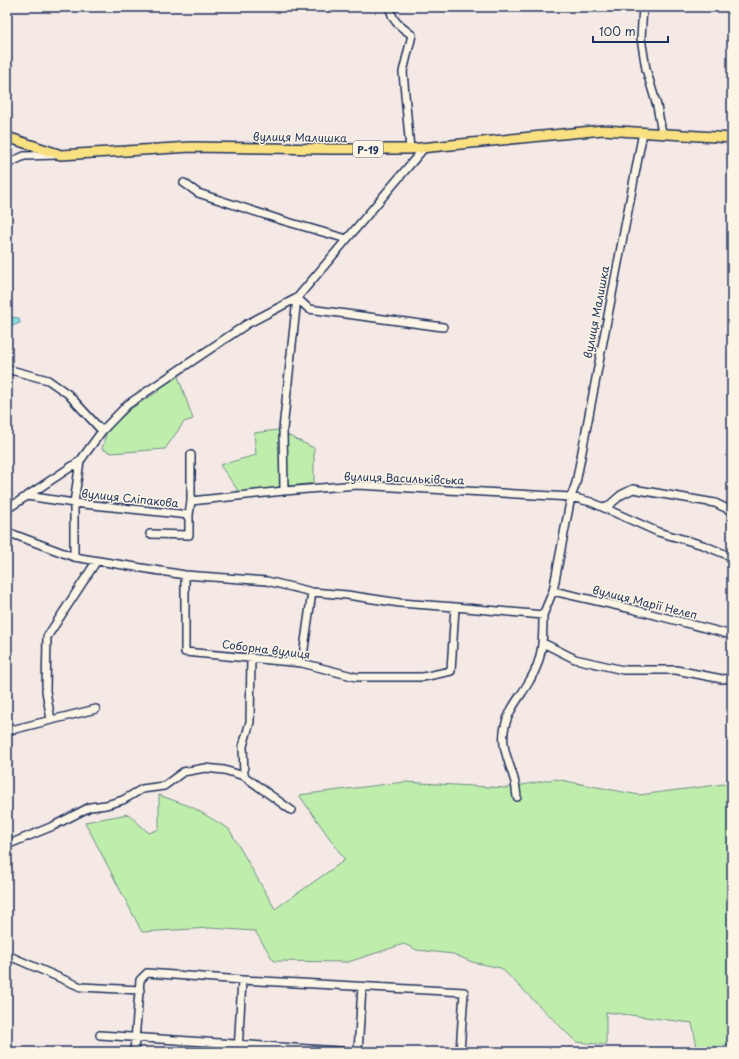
<svg xmlns="http://www.w3.org/2000/svg" width="739" height="1059" viewBox="0 0 739 1059" font-family="'Playpen Sans',sans-serif">
<rect width="100%" height="100%" fill="#f5e9e5"/>
<filter id="ink" filterUnits="userSpaceOnUse"><feTurbulence type="fractalNoise" baseFrequency=".025" numOctaves="2"/><feDisplacementMap in="SourceGraphic" scale="8" xChannelSelector="R" yChannelSelector="G"/><feConvolveMatrix kernelMatrix="1 2 1 2 8 2 1 2 1" color-interpolation-filters="sRGB"/></filter>
<g filter="url(#ink)">
<path fill="#bfeeac" stroke="#6d8e85" d="M 178,376 L 193,419 L 184,422 L 165,449 L 112,453 L 102,449 L 107,430 L 132,408 L 159,391 L 161,387 Z
M 277,430 L 314,448 L 314,483 L 239,492 L 220,465 L 256,455 L 254,433 Z
M 555,779 L 639,795 L 732,783 L 732,914 L 728,917 L 732,922 L 732,1043 L 705,1052 L 698,1052 L 692,1023 L 606,1012 L 606,1045 L 576,1042 L 501,968 L 472,962 L 453,954 L 417,950 L 404,944 L 348,962 L 274,961 L 255,931 L 210,928 L 142,932 L 85,822 L 128,814 L 149,833 L 159,829 L 159,795 L 192,807 L 229,829 L 275,909 L 345,860 L 299,795 L 404,782 L 506,788 Z"/>
<path fill="#89dbe0" stroke="#5d96ac" d="M 10,317 L 19,318 L 20,323 L 7,328 L 7,318 Z"/>
<g fill="none" stroke-linecap="round" stroke-linejoin="round">
<g stroke="#1b2f5e" stroke-width="10">
<path id="minor" d="M 390,7 C 392,22 400,26 412,35 L 403,72 L 410,149
M 643,7 L 641,38 L 646,69 L 657,106 L 662,133
M 7,164 L 24,156 L 57,155
M 184,183 L 198,193 L 281,220 L 347,239
M 297,298 L 283,429 L 284,491 L 357,485 L 571,497 L 591,502 L 658,532 L 703,545 L 732,557
M 297,298 L 309,309 L 443,327
M 7,369 L 48,380 L 68,394 L 102,431
M 80,461 L 74,503 L 189,515 L 191,501 L 191,455
M 27,496 L 80,461 L 102,431 L 127,405 L 247,324 L 297,298 L 425,147
M 191,501 L 284,491
M 606,508 L 621,495 L 633,489 L 715,503 L 732,511
M 7,509 L 27,496 L 74,503 L 74,557 L 185,575 L 267,581 L 312,592 L 347,595 L 400,603 L 455,607 L 543,615 L 553,591 L 571,497 L 576,483 L 643,132
M 7,532 L 74,557
M 150,534 L 189,535 L 189,515
M 185,575 L 185,652 L 302,663 L 356,677 L 423,677 L 451,671 L 455,607
M 553,591 L 632,609 L 732,635
M 543,643 L 575,659 L 623,670 L 676,670 L 722,679 L 732,678
M 302,663 L 312,592
M 51,720 L 46,691 L 47,637 L 96,562
M 7,731 L 96,709
M 244,776 L 243,746 L 250,722 L 251,657
M 517,797 C 516,791 516,785 514,779 C 509,761 500,746 505,726 C 509,708 522,695 530,680 C 543,659 543,640 543,615
M 7,845 L 53,826 L 90,807 L 106,805 L 123,800 L 142,789 L 164,786 L 183,772 L 205,768 L 224,770 L 244,776 L 291,810
M 7,955 L 81,987 L 140,990
M 100,1035 L 354,1052
M 134,1052 L 140,980 L 147,973 L 242,980 L 464,992 L 460,1052
M 238,1052 L 242,980
M 358,1052 L 362,987"/>
</g>
<g stroke="#1b2f5e" stroke-width="12">
<path id="major" d="M 7,137 L 61,155 L 191,147 L 330,149 L 410,149 L 603,130 L 732,138"/>
</g>
<use href="#minor" stroke="#fcf5e5" stroke-width="7"/>
<use href="#major" stroke="#f9e181" stroke-width="9"/>
</g>
</g>
<g text-anchor="middle" dominant-baseline="central" stroke-width="3" stroke-linejoin="round" paint-order="stroke">
<rect fill="#fcf5e5" stroke="#5e6a86" stroke-width="1" x="353" y="141" width="30" height="16" rx="3"/>
<g font-size="10" font-weight="bold" fill="#1b2f5e">
<text x="368" y="149">Р-19</text>
</g>
<g font-size="11" fill="#1b2f5e" stroke="#fcf5e5">
<text transform="translate(300 137) rotate(1)">вулиця Малишка</text>
<text transform="translate(596 312) rotate(-79)">вулиця Малишка</text>
<text transform="translate(404 478) rotate(2)">вулиця Васильківська</text>
<text transform="translate(130 498) rotate(6)">вулиця Сліпакова</text>
<text transform="translate(645 602) rotate(14)">вулиця Марії Нелеп</text>
<text transform="translate(266 649) rotate(7)">Соборна вулиця</text>
</g>
</g>
<rect width="739" height="1059" fill="none" stroke="#fcf5e5" stroke-width="24"/>
<rect x="12" y="12" width="715" height="1035" fill="none" stroke="#1b2f5e" stroke-width="1.5" filter="url(#ink)"/>
<path d="M593 36v6h75v-6" fill="none" stroke="#1b2f5e" stroke-width="2"/>
<text x="599" y="36" font-size="12" fill="#1b2f5e" stroke="#fcf5e5" stroke-width="3" paint-order="stroke">100 m</text>
</svg>
